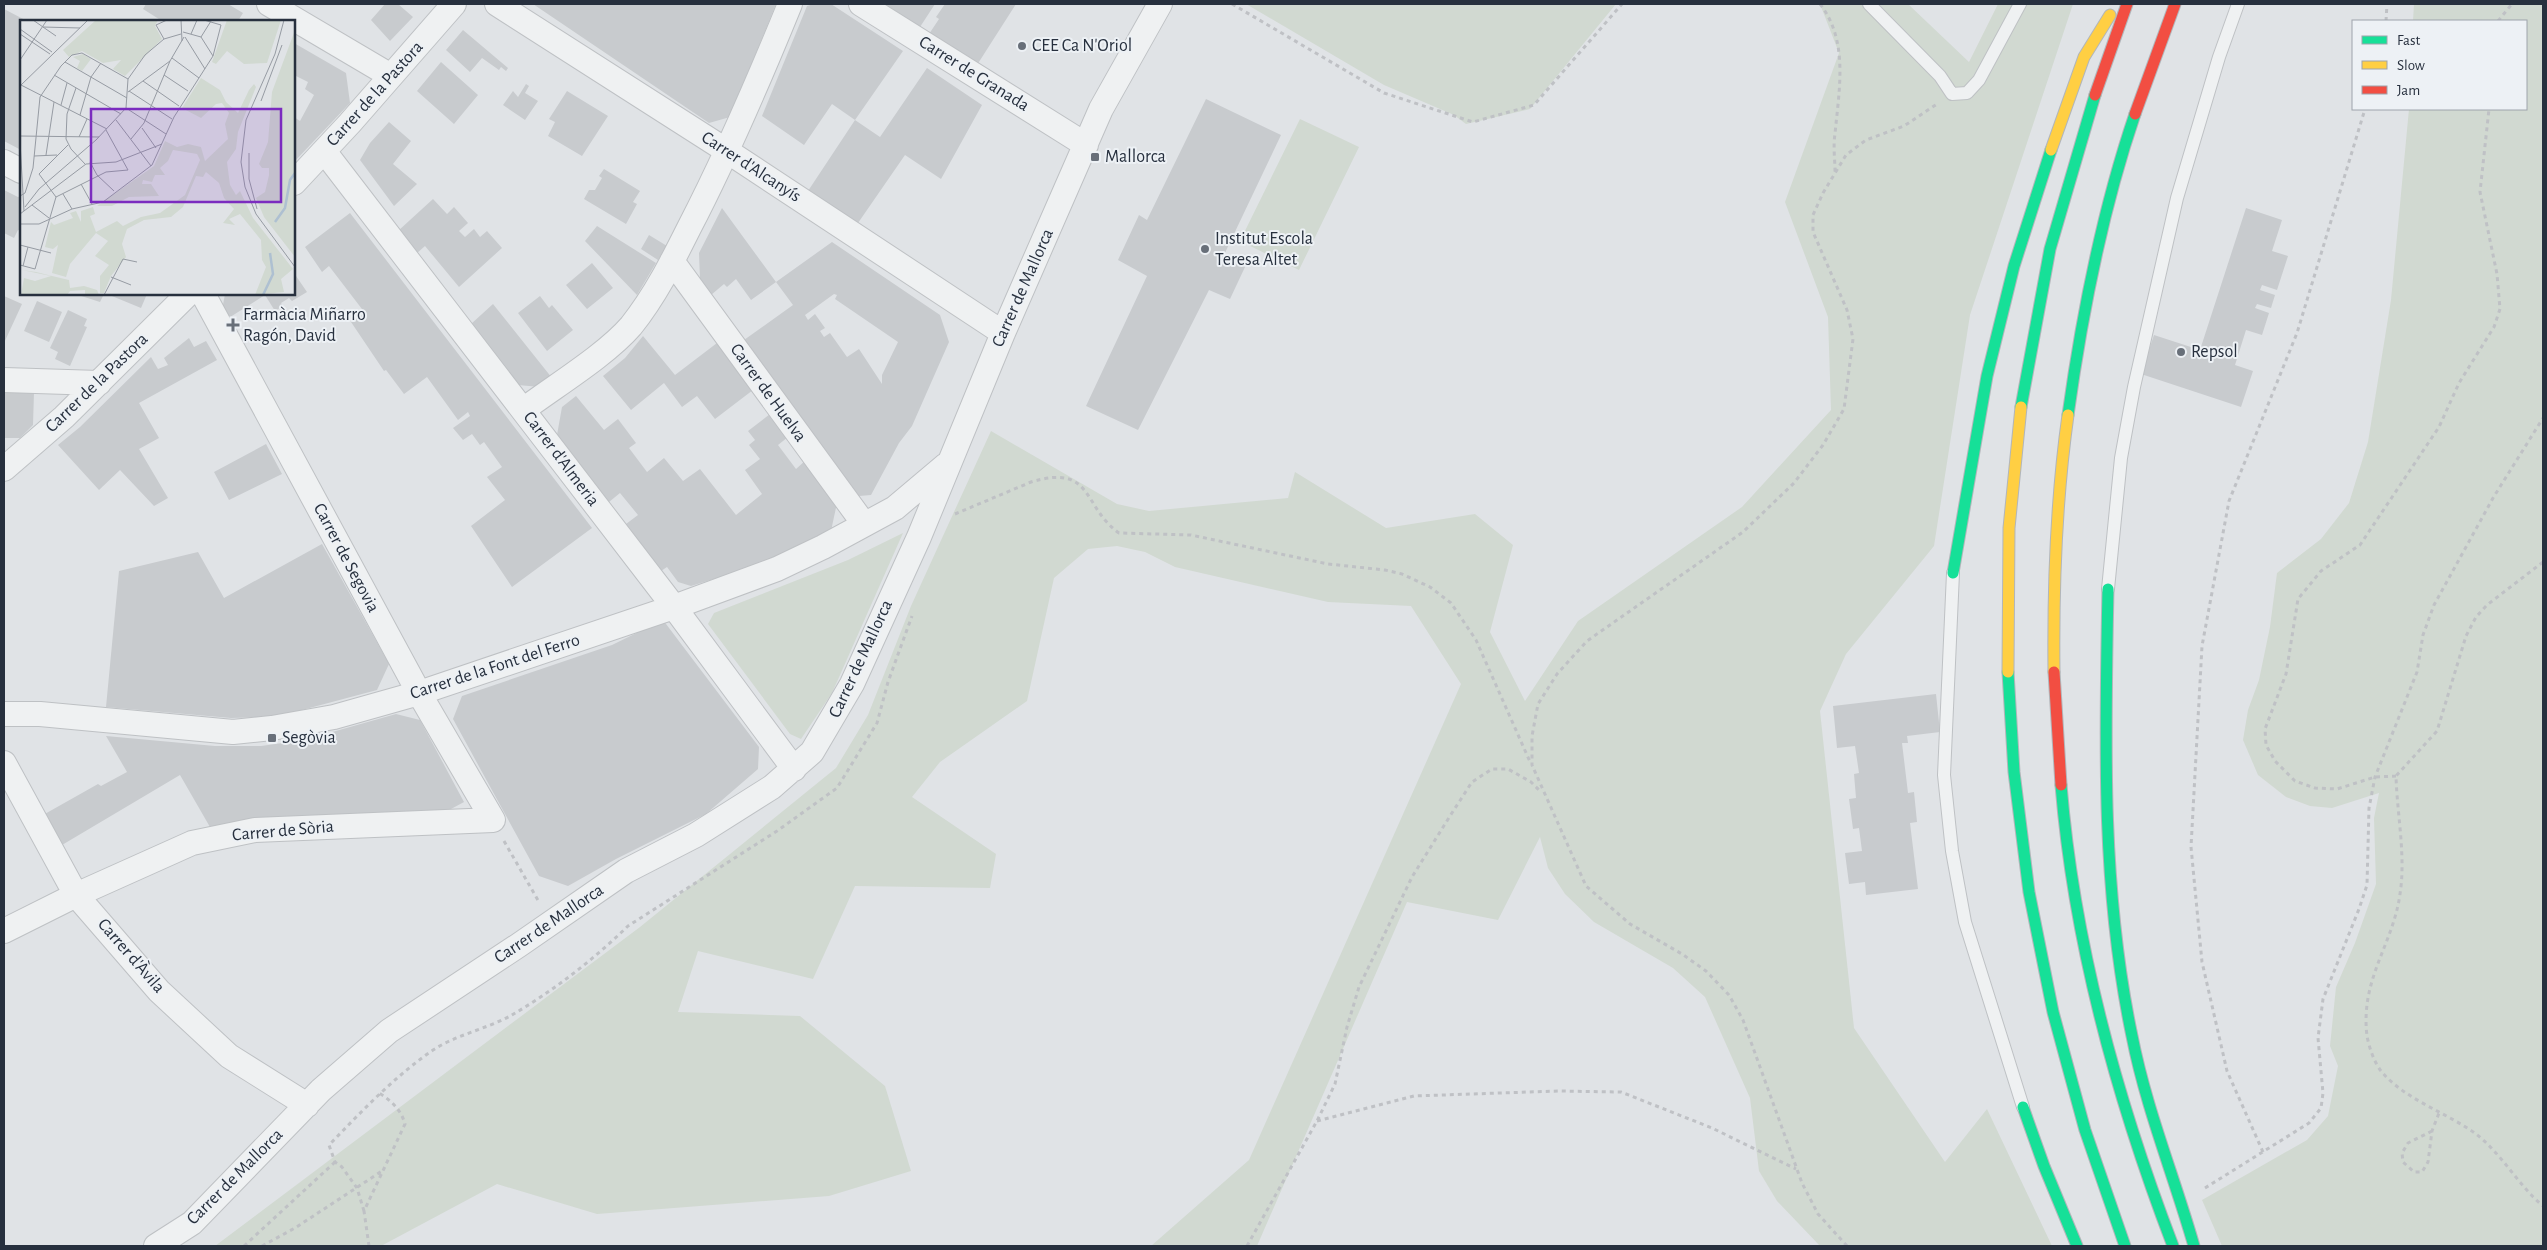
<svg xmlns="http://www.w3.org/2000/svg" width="2547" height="1250" viewBox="0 0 2547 1250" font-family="'Alegreya Sans',sans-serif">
<rect width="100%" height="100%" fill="#e0e3e6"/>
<path fill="#d1d9d1" d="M 1246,4 L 1616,4 L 1530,109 L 1466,124 L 1454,115 L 1384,85 Z
M 1820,4 L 1908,4 L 1969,62 L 1998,4 L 2073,4 L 1970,315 L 1934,546 L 1846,654 L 1820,711 L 1854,1028 L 1945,1162 L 1987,1109 L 2052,1246 L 1820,1246 L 1777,1201 L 1759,1171 L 1750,1098 L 1705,997 L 1673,968 L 1594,922 L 1565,894 L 1548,868 L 1540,837 L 1498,920 L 1407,902 L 1257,1246 L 1151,1246 L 1249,1160 L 1461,684 L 1411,606 L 1328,602 L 1175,567 L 1145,552 L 1117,546 L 1088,549 L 1054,578 L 1027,701 L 940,762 L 912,797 L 996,854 L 990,888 L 855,886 L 813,979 L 698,951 L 678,1012 L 800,1016 L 885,1086 L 911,1171 L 829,1196 L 597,1214 L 497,1184 L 381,1246 L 215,1246 L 640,927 L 836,768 L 868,715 L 911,606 L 991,431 L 1117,504 L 1149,511 L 1288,498 L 1295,472 L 1386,528 L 1475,514 L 1513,545 L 1490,632 L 1525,701 L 1578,621 L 1742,507 L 1831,410 L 1828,317 L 1785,202 L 1839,53 Z
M 2414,4 L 2543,4 L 2543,1246 L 2222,1246 L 2202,1200 L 2307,1140 L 2328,1116 L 2338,1066 L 2330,1046 L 2336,987 L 2355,943 L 2376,884 L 2374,818 L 2379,793 L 2332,808 L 2310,806 L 2286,797 L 2258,775 L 2243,740 L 2248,710 L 2259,680 L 2270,627 L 2277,573 L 2321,539 L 2349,503 L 2368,442 L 2391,300 L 2409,109 L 2526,109 L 2526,21 L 2413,21 Z
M 1300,119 L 1359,147 L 1299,270 L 1240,241 Z
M 903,533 L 832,693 L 801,739 L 790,734 L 708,624 L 714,613 L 848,560 Z"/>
<path fill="#c8cbce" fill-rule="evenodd" d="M 146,4 L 228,4 L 243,13 L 238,21 L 162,21 L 143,9 Z
M 385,4 L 398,4 L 413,17 L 390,41 L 371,20 Z
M 533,4 L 776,4 L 730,117 L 709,123 Z
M 814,4 L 831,4 L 903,51 L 855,120 L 832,104 L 804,145 L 762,116 L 807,6 Z
M 885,4 L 935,4 L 920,27 Z
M 945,4 L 1016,4 L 977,65 L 929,34 L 939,19 L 936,17 Z
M 4,9 L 27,21 L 21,21 L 21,150 L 4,141 Z
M 463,30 L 508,68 L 506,71 L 501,67 L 499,70 L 482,58 L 470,72 L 446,50 Z
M 294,43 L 346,73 L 350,103 L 294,162 L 294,117 L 300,121 L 314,95 L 305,89 L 308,82 L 294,75 Z
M 441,62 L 478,95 L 454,124 L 417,91 Z
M 927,68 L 982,105 L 941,179 L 905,155 L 858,223 L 808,191 L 855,120 L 880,137 Z
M 526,84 L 529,86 L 525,93 L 538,101 L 525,120 L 503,105 L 513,91 L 518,97 Z
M 567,91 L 608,116 L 582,156 L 548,136 L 555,122 L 549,119 Z
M 1206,99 L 1281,135 L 1223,257 L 1245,267 L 1230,299 L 1209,290 L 1138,430 L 1086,406 L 1147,276 L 1118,260 L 1139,215 L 1147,220 Z
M 389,122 L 411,141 L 393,164 L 417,184 L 394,206 L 360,160 L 370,143 Z
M 604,169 L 640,191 L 633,202 L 637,204 L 626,224 L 584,199 L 589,190 L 595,190 L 602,178 L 599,176 Z
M 4,190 L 18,197 L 21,196 L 21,231 L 18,230 L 14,238 L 4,233 Z
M 433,199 L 447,214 L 454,207 L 468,223 L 459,231 L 465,237 L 474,229 L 480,237 L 487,231 L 502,248 L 459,287 L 425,246 L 416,254 L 398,231 Z
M 722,208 L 776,282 L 751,300 L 736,279 L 727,287 L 724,284 L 711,295 L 700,279 L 699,253 Z
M 2246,208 L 2282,220 L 2272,251 L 2288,256 L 2277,290 L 2262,285 L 2260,290 L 2275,295 L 2271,308 L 2257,304 L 2255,308 L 2269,313 L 2262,335 L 2246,330 L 2235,365 L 2253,371 L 2241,407 L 2141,374 L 2154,335 L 2200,350 Z
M 350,213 L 592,528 L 512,587 L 471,526 L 505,500 L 487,477 L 502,467 L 484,442 L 480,445 L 472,434 L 463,440 L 453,428 L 470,416 L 468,412 L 458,420 L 427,377 L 404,394 L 386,370 L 384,371 L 351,322 L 365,313 L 329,266 L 322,272 L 305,247 Z
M 597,226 L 656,263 L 637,295 L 585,241 Z
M 649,235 L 667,246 L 658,260 L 641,249 Z
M 832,242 L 940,315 L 949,342 L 912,426 L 899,443 L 871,495 L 859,496 L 744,340 L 793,305 L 776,282 ZM 834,294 L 837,295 L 835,299 L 898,342 L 882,375 L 882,384 L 859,349 L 847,357 L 830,333 L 824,337 L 820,331 L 825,328 L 815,314 L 808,320 L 805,315 Z
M 592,263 L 613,288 L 587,309 L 566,285 Z
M 294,273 L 307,292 L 292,301 L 289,298 L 281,303 L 283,306 L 275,311 L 265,295 L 227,319 L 222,310 L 225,294 L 294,294 Z
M 75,294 L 104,294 L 100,302 Z
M 107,294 L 147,294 L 141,308 Z
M 4,296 L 22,304 L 4,343 Z
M 540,296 L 549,308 L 552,305 L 573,330 L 547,351 L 518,313 Z
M 37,301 L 62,312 L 49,342 L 24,331 Z
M 493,304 L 552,378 L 540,387 L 518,385 L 471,324 Z
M 68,310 L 87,319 L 84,326 L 87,327 L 70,366 L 55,359 L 58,352 L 50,348 Z
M 643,336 L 675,375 L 717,343 L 753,390 L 715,419 L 697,396 L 682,407 L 664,383 L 631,410 L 603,376 L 625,358 Z
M 189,338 L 194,347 L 206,341 L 217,360 L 139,403 L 159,438 L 139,449 L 168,498 L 154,506 L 120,470 L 99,490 L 58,445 L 80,427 L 151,357 L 158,369 L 168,365 L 164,358 Z
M 4,392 L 34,392 L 33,425 L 20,438 L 4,438 Z
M 576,396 L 604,430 L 618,419 L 636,443 L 629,448 L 647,472 L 664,458 L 683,481 L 700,469 L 736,515 L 762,494 L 745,470 L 760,459 L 749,445 L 755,440 L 748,431 L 770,414 L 788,437 L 778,445 L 796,469 L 806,460 L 837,503 L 831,531 L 759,565 L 691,586 L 678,582 L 667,567 L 661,571 L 626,524 L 638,515 L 620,493 L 609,502 L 557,435 L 562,407 Z
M 266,444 L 282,474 L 229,500 L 214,472 Z
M 322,544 L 389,664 L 377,690 L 287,714 L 265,717 L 231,718 L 106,707 L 119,571 L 198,552 L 224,598 Z
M 663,620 L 759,747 L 758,769 L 706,814 L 616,859 L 568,886 L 539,876 L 453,719 L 462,696 L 612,645 Z
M 1936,694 L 1940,732 L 1907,736 L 1908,743 L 1902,743 L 1908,793 L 1914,792 L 1917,822 L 1910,823 L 1918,889 L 1866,895 L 1865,882 L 1849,884 L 1845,853 L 1862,851 L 1859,828 L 1853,829 L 1849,799 L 1856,798 L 1854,774 L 1859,773 L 1855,746 L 1837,748 L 1833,706 Z
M 396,714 L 420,720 L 464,802 L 438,816 L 214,834 L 180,775 L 62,845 L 43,815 L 98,784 L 101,786 L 127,772 L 106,736 L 215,746 L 261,746 L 304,740 Z"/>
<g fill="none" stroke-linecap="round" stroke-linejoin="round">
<g stroke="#bec1c4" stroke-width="14">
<path id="lane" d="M 1869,4 L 1940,76 L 1952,94 L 1967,93 L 1979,80 L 2020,4
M 1953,573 L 1944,775 L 1952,851 L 1965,922 L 2023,1107
M 2108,589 L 2121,458 L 2134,387 L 2177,198 L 2219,57 L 2238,4"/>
</g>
<g stroke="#bec1c4" stroke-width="26">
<path id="street" d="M 269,4 L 391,76
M 497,4 L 727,151 L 1003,333
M 861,4 L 1086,145
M 324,151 L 674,607 L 794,769
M 4,162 L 21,171
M 294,183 L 350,123 L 454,4
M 672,261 L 864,524
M 4,380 L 99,383
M 523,410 C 555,386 606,355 631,326 C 655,296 672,262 689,228 C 727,155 759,80 790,4
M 4,469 L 64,417 L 188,294
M 4,714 L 40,714 L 233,732 L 272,728 L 334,717 L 419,693 L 674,607 L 777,569 L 823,547 L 895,508 L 946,465
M 4,763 L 76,895 L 159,991 L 229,1056 L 307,1105
M 4,931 L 76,895 L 192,843 L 255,830 L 493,820 L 419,693 L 203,294
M 156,1246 L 192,1223 L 321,1090 L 389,1031 L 519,945 L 626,871 L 696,835 L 772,787 L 812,752 L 852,684 L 919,537 L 1003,333 L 1101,109 L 1160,4"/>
</g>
<g stroke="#b2b6ba" stroke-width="13">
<path id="fast" d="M 2021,407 L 2050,249 L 2095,95
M 2068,415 C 2082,314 2102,211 2135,114
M 1953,573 L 1987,376 L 2014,266 L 2051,150
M 2108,589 C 2105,739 2101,889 2132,1036 C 2146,1108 2174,1176 2194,1246
M 2008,672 L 2014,772 L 2029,892 L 2053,1012 L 2085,1130 L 2125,1246
M 2061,785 C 2074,944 2116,1097 2173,1246
M 2023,1107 L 2044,1166 L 2077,1246"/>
</g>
<g stroke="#b2b6ba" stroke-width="13">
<path id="slow" d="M 2051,150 L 2084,57 L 2110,15
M 2008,672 L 2009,528 L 2021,407
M 2054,672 C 2053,586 2056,500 2068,415"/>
</g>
<g stroke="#b2b6ba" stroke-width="13">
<path id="jam" d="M 2095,95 L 2127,4
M 2135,114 L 2175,4
M 2054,672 L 2061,785"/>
</g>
<path stroke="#bfc1c5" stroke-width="3" stroke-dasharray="4 4" stroke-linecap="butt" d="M 1232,4 L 1384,93 L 1473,122 L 1534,105 L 1622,4
M 1820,4 C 1849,41 1839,90 1835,134 C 1833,146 1835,160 1835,172
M 2386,21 L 2387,4
M 2498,21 L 2512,4
M 955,514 L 1031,482 C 1094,463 1082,507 1119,533 L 1191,535 L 1328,564 L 1385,570 L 1402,574 L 1430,587 L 1451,603 L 1476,640 L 1531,764
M 2543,562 L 2487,605 L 2476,617 L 2466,636 L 2437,731 L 2396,776 C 2397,814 2406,856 2400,894 C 2393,945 2360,979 2367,1036 C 2369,1047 2374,1062 2381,1071 C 2405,1100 2446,1112 2476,1134 C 2502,1154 2518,1185 2543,1206
M 2396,776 L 2375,777 L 2337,789 L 2315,788 L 2295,781 L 2275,761 L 2266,745 L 2265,729 L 2286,674 L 2298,599 L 2321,571 L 2360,545 L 2439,427 L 2459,383 L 2494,327 L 2500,309 L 2497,274 L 2480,192 L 2489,109
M 504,841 L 539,902
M 1317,1121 L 1414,1096 L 1558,1091 L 1621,1092 L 1712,1128 L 1796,1169
M 2432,1131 L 2408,1143 L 2402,1153 L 2403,1162 L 2414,1172 L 2422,1172 L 2428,1162 L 2432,1131 L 2439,1113
M 2263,1152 L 2227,1071 L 2202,962 L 2191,847 L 2202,646 L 2229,501 L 2297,333 L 2365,109
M 2205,1188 L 2309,1123 L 2321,1108 L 2323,1093 L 2318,1038 L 2323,999 L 2359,909 L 2367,885 L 2369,808 L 2375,777 L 2417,672 L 2423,635 L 2434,605 L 2493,498 L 2543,418
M 364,1211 L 357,1188 L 342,1167 L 335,1162 L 329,1145 C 362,1111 394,1077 433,1050 C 456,1035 486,1029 510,1016 C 552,992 593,960 628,926 L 777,831 L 837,788 L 877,723 L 888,682 L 912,616
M 244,1246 L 335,1162
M 262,1246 L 295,1228 L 382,1171
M 369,1246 L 364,1211 L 405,1124 C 401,1110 392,1101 379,1093
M 1247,1246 L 1317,1121 L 1335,1084 L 1347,1027 L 1359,987 L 1412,877 L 1450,816 L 1472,782 L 1492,769 L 1508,769 L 1531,782 L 1541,792
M 1847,1246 L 1818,1214 L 1802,1183 L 1743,1020 L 1729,995 L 1706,971 L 1682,954 L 1630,924 L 1586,886 L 1532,765 L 1532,736 L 1538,704 L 1557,674 L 1587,641 L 1743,532 L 1794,483 L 1823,445 L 1844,409 L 1853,339 L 1847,310 L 1813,232 L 1813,215 L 1823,193 L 1846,155 L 1866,140 L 1904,126 L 1937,104"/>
<use href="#lane" stroke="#eff1f2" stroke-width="12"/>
<use href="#street" stroke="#eff1f2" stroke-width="24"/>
<use href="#fast" stroke="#16e098" stroke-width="11"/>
<use href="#slow" stroke="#ffcf43" stroke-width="11"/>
<use href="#jam" stroke="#f24e42" stroke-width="11"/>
</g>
<g fill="#686f79" stroke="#edf1f5" stroke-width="2">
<circle cx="1022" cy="46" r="5"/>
<rect x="1090" y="152" width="10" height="10" rx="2.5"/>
<circle cx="1205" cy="249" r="5"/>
<path d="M230.5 317.5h5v5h5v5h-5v5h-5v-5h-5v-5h5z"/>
<circle cx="2181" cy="352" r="5"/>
<rect x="267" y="733" width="10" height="10" rx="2.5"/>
</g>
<g text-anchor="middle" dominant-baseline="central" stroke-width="4" stroke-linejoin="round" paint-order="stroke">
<g font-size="18" fill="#27303e" stroke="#edf1f5" text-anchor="start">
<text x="1032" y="46">CEE Ca N'Oriol</text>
<text x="1105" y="157">Mallorca</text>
<text x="1215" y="239">Institut Escola<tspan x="1215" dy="21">Teresa Altet</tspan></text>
<text x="243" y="315">Farmàcia Miñarro<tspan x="243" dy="21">Ragón, David</tspan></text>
<text x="2191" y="352">Repsol</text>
<text x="282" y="738">Segòvia</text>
</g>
<g font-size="18" fill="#27303e" stroke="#edf1f5">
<text transform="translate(974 74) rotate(32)">Carrer de Granada</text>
<text transform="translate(375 94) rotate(-48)">Carrer de la Pastora</text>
<text transform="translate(751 167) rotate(33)">Carrer d'Alcanyís</text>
<text transform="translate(1023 288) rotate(-66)">Carrer de Mallorca</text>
<text transform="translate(97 383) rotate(-44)">Carrer de la Pastora</text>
<text transform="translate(768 393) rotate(54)">Carrer de Huelva</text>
<text transform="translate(561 459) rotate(53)">Carrer d'Almeria</text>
<text transform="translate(346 558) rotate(62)">Carrer de Segovia</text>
<text transform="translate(861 659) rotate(-65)">Carrer de Mallorca</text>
<text transform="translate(495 667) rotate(-18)">Carrer de la Font del Ferro</text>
<text transform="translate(283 831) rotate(-5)">Carrer de Sòria</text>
<text transform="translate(549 924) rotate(-34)">Carrer de Mallorca</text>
<text transform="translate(131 956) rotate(49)">Carrer d'Àvila</text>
<text transform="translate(235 1177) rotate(-45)">Carrer de Mallorca</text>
</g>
</g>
<g transform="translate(20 20)">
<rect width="275" height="275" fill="#e0e3e6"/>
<path d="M 76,0 L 138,0 L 135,6 L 142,19 L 105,56 L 93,49 L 101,40 L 83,43 L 62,31 L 49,37 L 43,30 ZM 207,0 L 261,0 L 247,43 L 224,44 L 207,31 L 196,44 L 192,42 ZM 275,10 L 275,237 L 244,197 L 236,178 L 245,172 L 249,155 L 249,148 L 242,148 L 239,144 L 248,122 L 252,72 ZM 63,34 L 71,39 L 62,51 L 57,48 L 60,41 L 53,37 ZM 181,58 L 200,70 L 206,82 L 218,93 L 229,70 L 234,64 L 236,67 L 218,112 L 216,129 L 207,142 L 210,165 L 216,175 L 220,171 L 233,198 L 273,249 L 261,259 L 264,272 L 235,275 L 246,247 L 242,240 L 241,220 L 220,194 L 209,199 L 215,205 L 203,203 L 214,189 L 204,178 L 199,163 L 186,152 L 183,157 L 176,156 L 163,187 L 151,197 L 124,200 L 107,209 L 102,224 L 106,237 L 91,256 L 84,273 L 80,273 L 80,256 L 89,245 L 75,236 L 88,221 L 76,213 L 50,244 L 46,257 L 32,253 L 38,225 L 33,229 L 25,227 L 31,202 L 34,205 L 53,198 L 50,193 L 56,191 L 61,202 L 61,191 L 73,187 L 75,194 L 70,196 L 76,212 L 97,201 L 103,206 L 121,197 L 140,193 L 165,175 L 180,140 L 177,134 L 153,130 L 148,141 L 140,148 L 145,155 L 135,155 L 132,162 L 123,160 L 122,164 L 131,164 L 139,176 L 109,177 L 92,186 L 77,186 L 134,146 L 145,121 L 157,127 L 168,124 L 181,127 L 185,141 L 208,119 L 205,104 L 209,93 L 202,83 L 196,84 L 181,98 L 162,88 ZM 2,250 L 16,252 L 32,256 L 49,260 L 50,268 L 64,266 L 77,270 L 79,275 L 65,275 L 65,270 L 50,271 L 47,275 L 1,275 L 4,258 L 15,261 L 31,256 Z" fill="#d1d9d1"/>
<path fill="none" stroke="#aec0d1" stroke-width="2.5" d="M 255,202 L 265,188 L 270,160 L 275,153M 243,275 L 253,254 L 250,233"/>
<path fill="none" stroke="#969ba3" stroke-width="1" d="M 13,0 L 23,7 L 60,8M 161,0 L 162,21M 264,0 L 255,34 L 226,100 L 221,142 L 225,167 L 236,194 L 275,247M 23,7 L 36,16M 0,9 L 32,32M 163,12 L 181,17M 0,14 L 30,34M 171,14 L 177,0M 165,17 L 185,49M 181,17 L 193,36M 181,17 L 191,1M 144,19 L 136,5 L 147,0M 152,38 L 179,58M 0,40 L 27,0M 45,42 L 107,78M 34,55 L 101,94M 144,55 L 168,71M 108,59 L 125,35 L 144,19 L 161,14M 123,61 L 159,86M 1,65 L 87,109M 0,66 L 68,0M 56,68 L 47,94 L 46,119 L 51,129 L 65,144M 109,71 L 152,99M 108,72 L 150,41 L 164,17M 241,81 L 262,25M 41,85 L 47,63M 106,88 L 146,114M 60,95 L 71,57 L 81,43M 96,100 L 131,146M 122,108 L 136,128M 0,116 L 79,117M 59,117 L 67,99M 111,119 L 124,103 L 150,41M 0,122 L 4,191M 229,133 L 229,159 L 237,189M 26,135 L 34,82M 14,136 L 37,135M 70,142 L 77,155 L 94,171M 61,164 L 72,184M 43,174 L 52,189M 0,176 L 5,173 L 13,148 L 20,77 L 41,46 L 52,35 L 62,33 L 108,59M 36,177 L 86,152 L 108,150 L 86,110M 36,177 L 19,154 L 48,125M 12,185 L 29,198M 5,187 L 19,169 L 76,120 L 106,88 L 108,59M 0,194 L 66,144 L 96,142 L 142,124M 0,204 L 19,204 L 52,189 L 83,182 L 132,145 L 154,97 L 193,36 L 201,5 L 184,0M 0,225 L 31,233M 0,245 L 15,249 L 36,177M 3,246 L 8,227M 91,257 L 111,265M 84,275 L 103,239 L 117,242"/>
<path fill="#7b2cbf" fill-opacity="0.15" stroke="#7b2cbf" stroke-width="2.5" d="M 71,89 L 261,89 L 261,182 L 71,182 Z"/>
<rect width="275" height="275" fill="none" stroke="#27303e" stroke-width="2.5"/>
</g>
<rect width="2547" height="1250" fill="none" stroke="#27303e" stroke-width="10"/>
<rect x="2352" y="20" width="175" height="90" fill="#edf1f5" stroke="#9ea4ac"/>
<rect x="2362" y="36" width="25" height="8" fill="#16e098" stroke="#9ea4ac"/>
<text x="2397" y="45" font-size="15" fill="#27303e">Fast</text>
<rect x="2362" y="61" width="25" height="8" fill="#ffcf43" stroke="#9ea4ac"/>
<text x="2397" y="70" font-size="15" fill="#27303e">Slow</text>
<rect x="2362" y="86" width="25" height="8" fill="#f24e42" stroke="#9ea4ac"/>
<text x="2397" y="95" font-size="15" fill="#27303e">Jam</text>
</svg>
